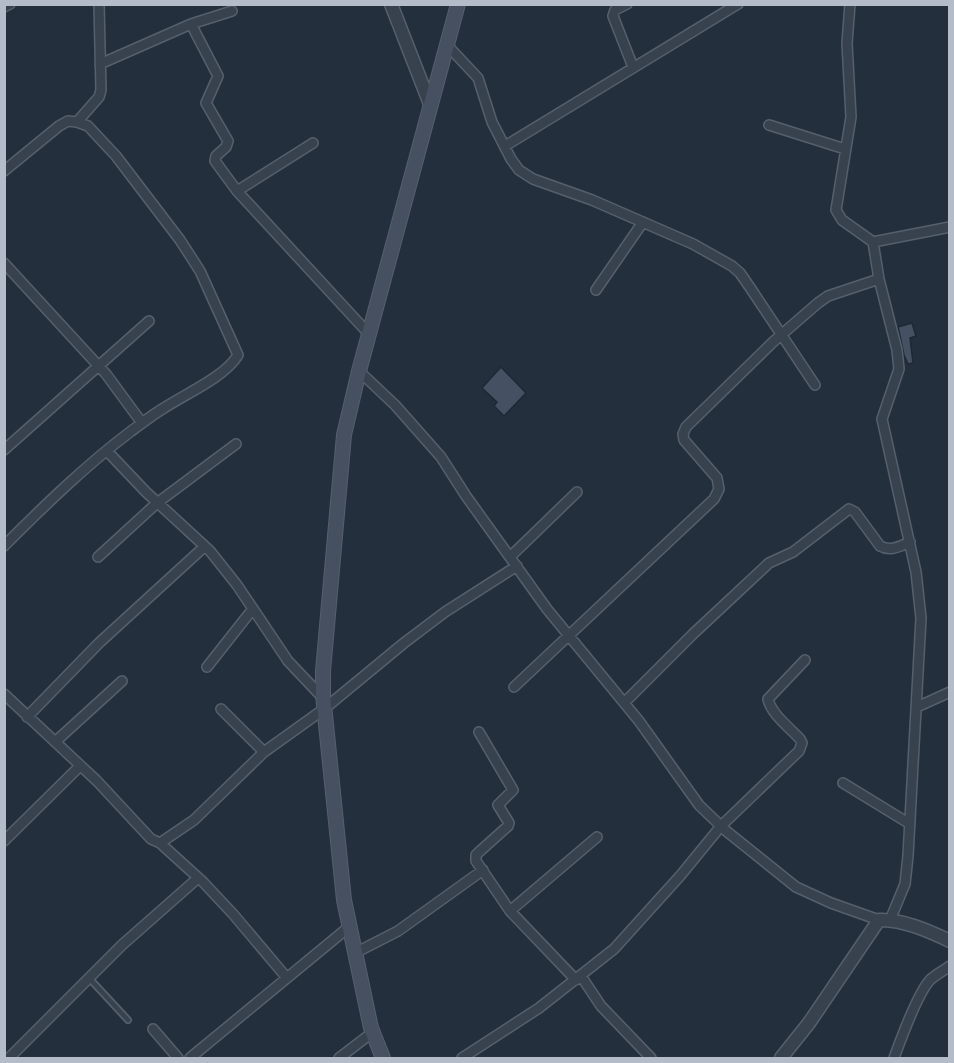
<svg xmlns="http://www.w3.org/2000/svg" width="954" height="1063" viewBox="0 0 954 1063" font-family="'Roboto Condensed',sans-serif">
<rect width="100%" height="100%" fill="#242f3e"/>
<path fill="#455162" stroke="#1f2835" stroke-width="1.5" d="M 912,323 L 916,336 L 910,338 L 913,363 L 908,364 L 904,355 L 898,327 Z
M 501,367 L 526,393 L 504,416 L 494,406 L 497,402 L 482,388 Z"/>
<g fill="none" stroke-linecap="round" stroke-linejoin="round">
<g stroke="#565f6c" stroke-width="8">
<path id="service" d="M 89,978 L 128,1020"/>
</g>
<g stroke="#565f6c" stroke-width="12">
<path id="minor" d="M 627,4 L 615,10 L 613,16 L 633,67
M 850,4 L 847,43 L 851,117 L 836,210 L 842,220 L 873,242 L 879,279 L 897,350 L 899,369 L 882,419 L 916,572 L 921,618 L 908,856 L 905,884 L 890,920
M 4,7 L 10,4
M 191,24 L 218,76 L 206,103 L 228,141 L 226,147 L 216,156 L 215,161 L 237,191 L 369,334
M 447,45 L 478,78 L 492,122 L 511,159 L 519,170 L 533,179 L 592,200 L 693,244 L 732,266 L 740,273 L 751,289 L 815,385
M 100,64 L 191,24 L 232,11
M 77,122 L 99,97 L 101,90 L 99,4
M 769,125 L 845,149
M 505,146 L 738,4
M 4,171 L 59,126 L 68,121 L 77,122 L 88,126 L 116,156 L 180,240 L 200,271 L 238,355 C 225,377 185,394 164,408 C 152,415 141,424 130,432 C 85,466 44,506 4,546
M 237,191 L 313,143
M 873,242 L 950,227
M 4,263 L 106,374 L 142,423
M 596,290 L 643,222
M 359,371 L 395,405 L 441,457 L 466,496 L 547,609 L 639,721 L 699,805 L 725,830 L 796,887 L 831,903 L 879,920
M 4,450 L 149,321
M 107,451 L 146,492 L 210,551 L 237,585 L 288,661 L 324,699
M 98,557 L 157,503 L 236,444
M 510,557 L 577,492
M 207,667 L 252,610
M 514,687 L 714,499 L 719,489 L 717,478 L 684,440 L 683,434 L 686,427 L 773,342 L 818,303 L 828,296 L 879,279
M 4,694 L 97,781 L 151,839 L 160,843 L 194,820 L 264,752 L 324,709 L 404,643 L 445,612 L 517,566
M 624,703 L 693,634 L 769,563 L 793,552 L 849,509 L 855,512 L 880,546 C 891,552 900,546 910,542
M 917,707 L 950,692
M 221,709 L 264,752
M 27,717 L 99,643 L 204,547
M 479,732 L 513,790 L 498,805 L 509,823 L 508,826 L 479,852 L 476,855 L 476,861 L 510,911 L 576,980
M 55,742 L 122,681
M 843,783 L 910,824
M 4,841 L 80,766
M 160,843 L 203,882 L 233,914 L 287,978
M 510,911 L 597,837
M 355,953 L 398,931 L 483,870
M 581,976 L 601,1006 L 651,1058
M 153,1029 L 178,1058
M 9,1058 L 122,945 L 198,878
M 190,1058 L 350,926
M 339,1058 L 373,1032
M 462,1058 L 539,1008 L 614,949 L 680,876 L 721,826 L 799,751 L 802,743 L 800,739 C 790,728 771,714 768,699 L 805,660
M 894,1058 C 901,1039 917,994 930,980 C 935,975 943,971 950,966"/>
</g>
<g stroke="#565f6c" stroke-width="15">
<path id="tertiary" d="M 391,4 L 430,104
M 781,1058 L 809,1023 L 879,920 C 902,919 929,931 950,941"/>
</g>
<g stroke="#565f6c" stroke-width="16">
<path id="secondary" d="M 383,1058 L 371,1028 L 344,900 L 323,695 L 323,671 L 344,435 L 359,371 L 458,4"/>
</g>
<use href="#service" stroke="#38414e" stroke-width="4.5"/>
<use href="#minor" stroke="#38414e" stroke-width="9"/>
<use href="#tertiary" stroke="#38414e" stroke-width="12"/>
<use href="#secondary" stroke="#465061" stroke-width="14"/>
</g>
<rect width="954" height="1063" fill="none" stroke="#b4bcc9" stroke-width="12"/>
</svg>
